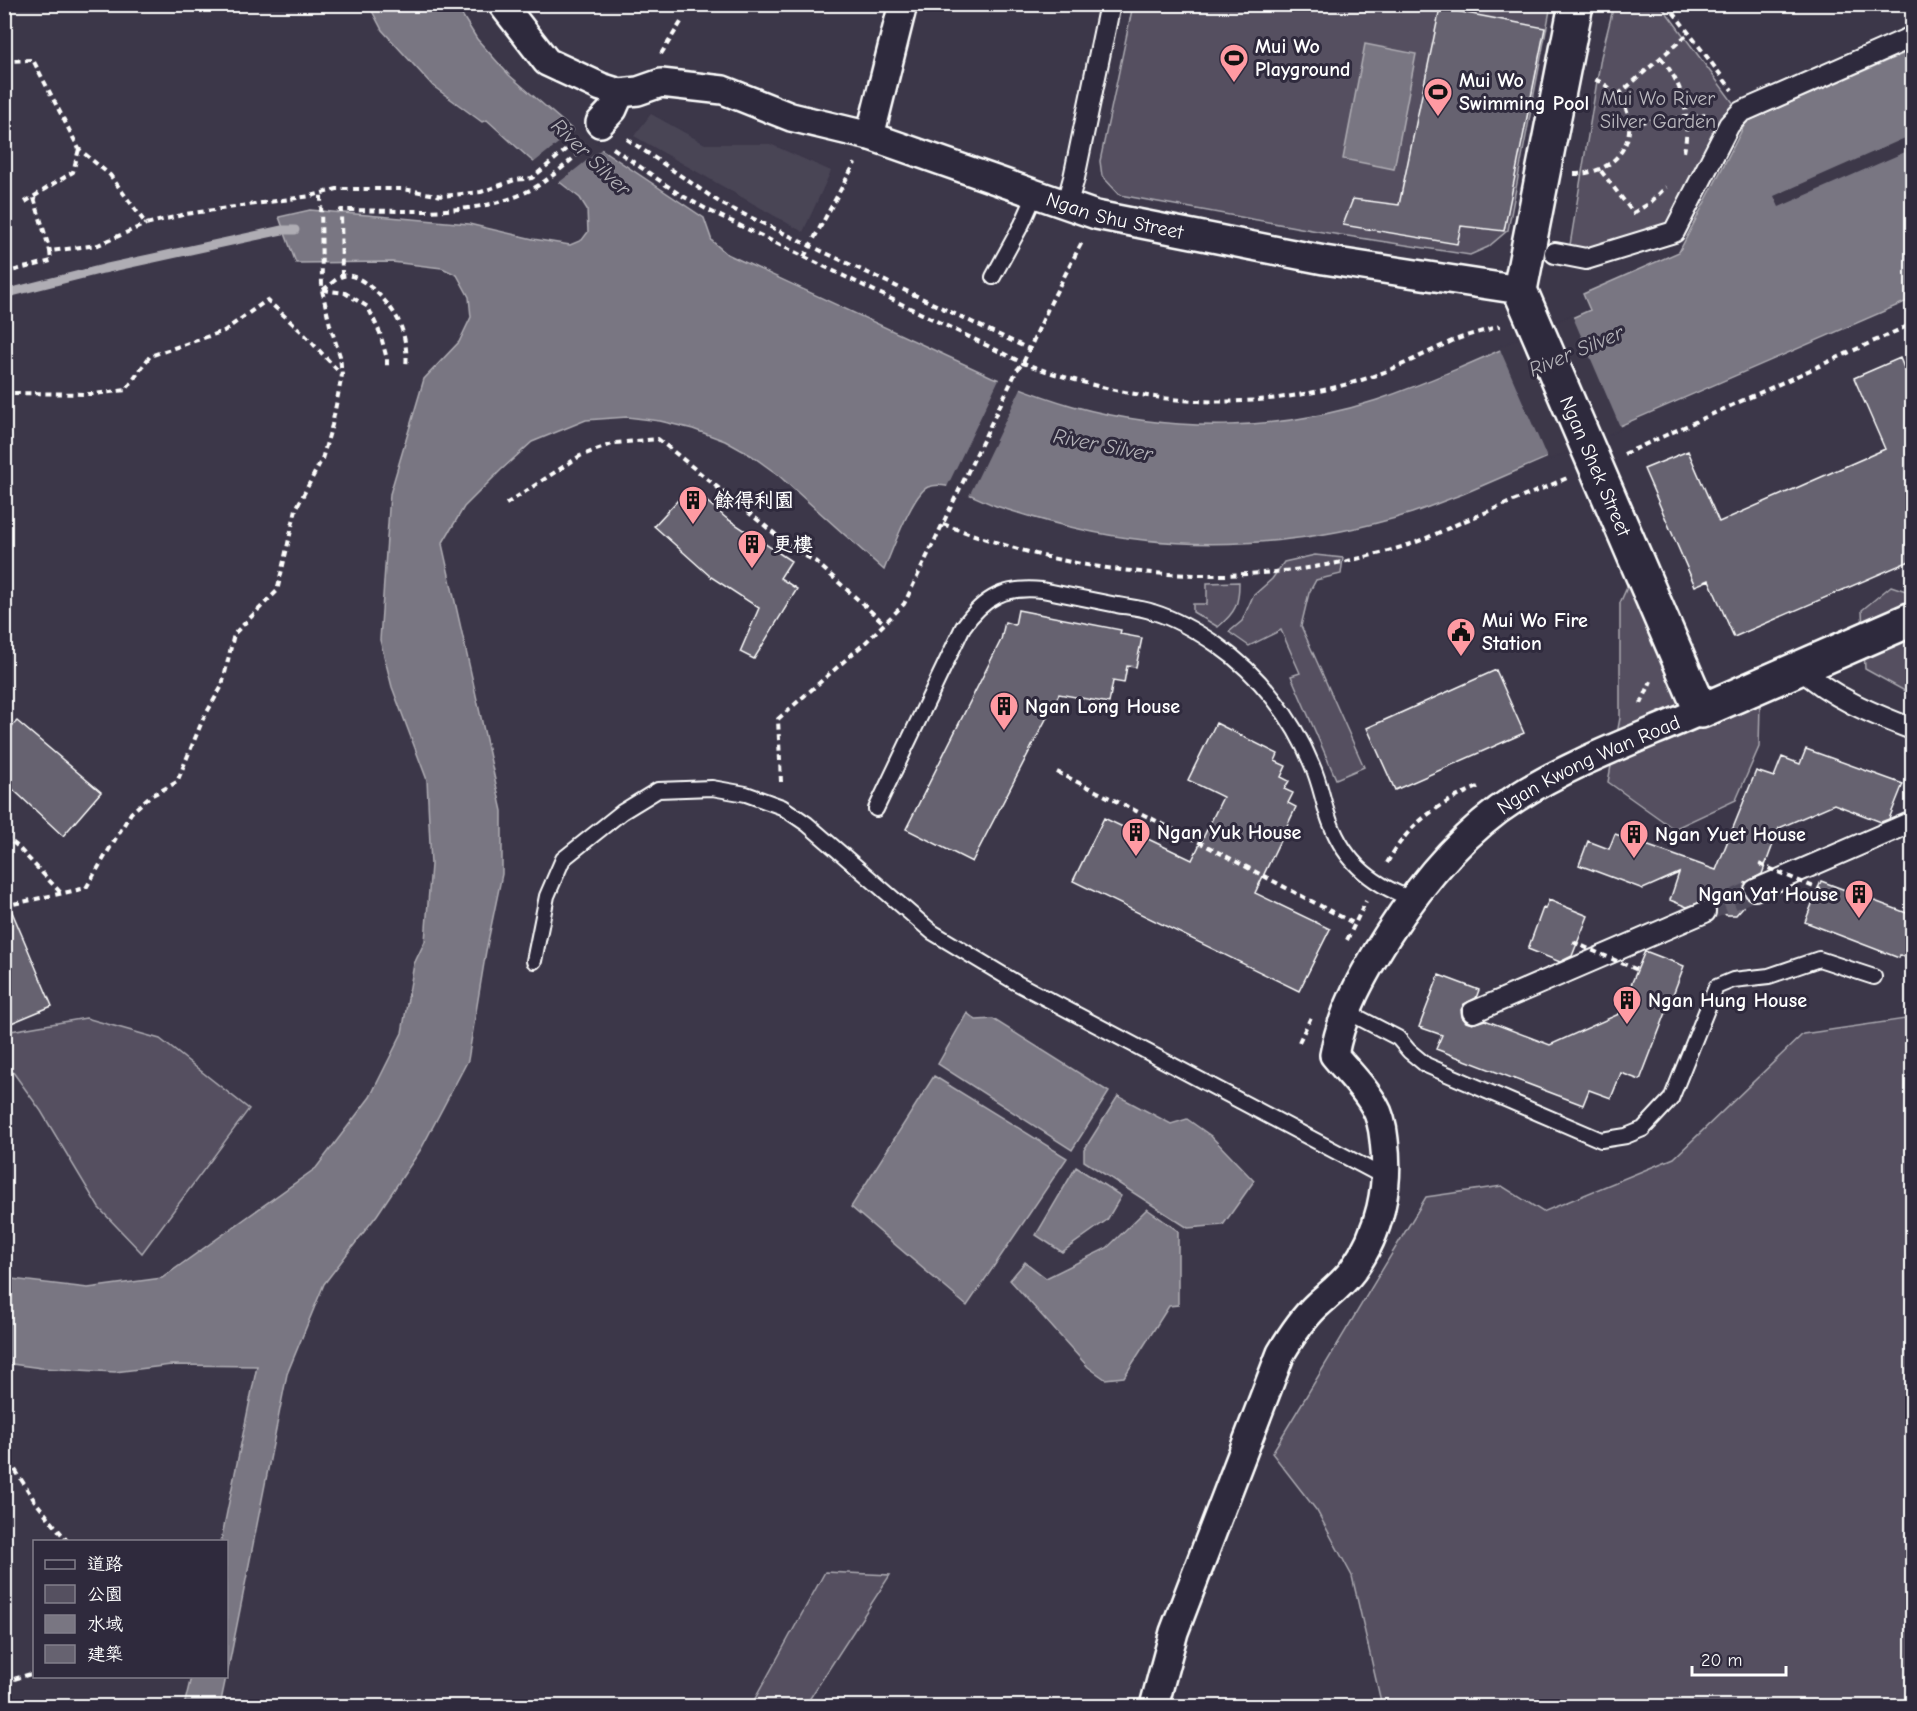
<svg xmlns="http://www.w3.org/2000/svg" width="1917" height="1711" viewBox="0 0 1917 1711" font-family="'Comic Neue','LXGW WenKai TC',sans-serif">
<rect width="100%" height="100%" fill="#3c3749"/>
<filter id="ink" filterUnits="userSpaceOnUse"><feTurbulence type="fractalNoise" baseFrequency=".0167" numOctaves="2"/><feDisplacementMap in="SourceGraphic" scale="12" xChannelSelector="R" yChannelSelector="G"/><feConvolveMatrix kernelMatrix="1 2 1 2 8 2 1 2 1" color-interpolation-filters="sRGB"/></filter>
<g filter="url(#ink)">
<path fill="#494455" d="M 651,114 L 705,144 L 770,144 L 831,171 L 803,232 L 634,136 Z"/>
<path fill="#555060" stroke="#aaa8b0" stroke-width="1.5" d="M 1133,5 L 1551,5 L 1508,230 L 1488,247 L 1470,255 L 1328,233 L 1120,195 L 1102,176 L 1100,161 Z
M 1614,5 L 1661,5 L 1737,108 L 1673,226 L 1587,253 L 1570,245 L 1601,57 Z
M 1315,555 L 1343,558 L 1341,574 L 1316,580 L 1309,593 L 1301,626 L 1364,767 L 1336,779 L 1291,676 L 1300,673 L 1281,630 L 1249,646 L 1229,632 L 1242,621 L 1253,596 L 1272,579 L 1284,562 Z
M 1239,582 C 1239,604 1236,612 1218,627 L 1193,612 L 1193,604 L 1207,604 L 1207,583 Z
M 1629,583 L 1660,658 L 1706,684 L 1760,704 L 1759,747 L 1736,800 L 1674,829 L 1608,782 L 1620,718 L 1620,603 Z
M 1891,586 L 1912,593 L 1912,695 L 1865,669 L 1862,610 Z
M 86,1018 L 160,1039 L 249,1109 L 142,1253 L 99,1208 L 41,1111 L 5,1061 L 5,1032 Z
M 1912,1018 L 1912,1706 L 1382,1706 L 1352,1576 L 1317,1511 L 1272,1453 L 1426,1197 L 1502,1186 L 1543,1212 L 1674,1158 L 1803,1034 Z
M 825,1572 L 890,1575 L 805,1706 L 751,1706 Z"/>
<path fill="#797682" stroke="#afadb4" stroke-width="1.5" d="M 369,5 L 456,5 L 477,39 L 509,75 L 574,131 L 704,218 L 712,241 L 727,254 L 992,377 C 1019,388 1045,398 1073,406 C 1170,433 1280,432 1377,400 C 1450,375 1519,341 1590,310 L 1583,294 L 1679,252 L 1746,122 L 1912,50 L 1912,299 L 1463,494 C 1446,500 1429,507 1412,513 C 1307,546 1187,554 1079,529 C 1051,523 1024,515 996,506 C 980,500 963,490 946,486 C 940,485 934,485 928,487 C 913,493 891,553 884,570 L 777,474 L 752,456 L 725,441 L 693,429 L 660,421 L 627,417 L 586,420 L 532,442 L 501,470 L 464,507 L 442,544 L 502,811 L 502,874 L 486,951 L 468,1060 L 421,1149 L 377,1215 L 324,1284 L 287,1374 L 227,1675 L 226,1542 L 221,1541 L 257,1366 L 171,1365 L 115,1372 L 41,1368 L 5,1363 L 4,1278 L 88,1288 L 162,1278 L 316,1168 L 370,1097 L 402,1033 L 414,964 L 425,941 L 431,865 L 427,780 L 392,687 L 380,640 L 390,494 L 424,379 L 459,342 L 471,317 L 469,297 L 457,275 L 442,268 L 392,262 L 296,263 L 279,217 L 310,210 L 469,224 L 533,239 L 570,245 L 582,240 L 588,232 L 587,209 L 580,198 L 530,159 L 487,120 L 482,122 L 433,86 L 382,30 Z
M 1365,44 L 1416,54 L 1394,169 L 1343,159 Z
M 967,1013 L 976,1020 L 993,1019 L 1109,1092 L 1072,1150 L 938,1064 Z
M 934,1076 L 1067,1158 L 967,1306 L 851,1207 Z
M 1118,1096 L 1171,1124 L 1187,1119 L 1211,1136 L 1254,1181 L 1223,1225 L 1188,1228 L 1084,1161 L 1084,1150 Z
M 1076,1167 L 1121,1196 L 1107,1220 L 1062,1252 L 1036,1235 Z
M 1147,1209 L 1178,1231 L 1178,1305 L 1169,1306 L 1124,1377 L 1105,1379 L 1088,1367 L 1010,1280 L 1025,1262 L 1046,1278 L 1107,1248 Z
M 191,1677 L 226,1677 L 220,1706 L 184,1706 Z"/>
<path fill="#3c3749" d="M 576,129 L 604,147 L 557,184 L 532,164 Z
M 1912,135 L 1912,149 L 1779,207 L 1774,196 Z
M 1572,315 L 1621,429 L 1548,460 L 1499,347 Z
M 1000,377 L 1022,386 L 968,498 L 946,489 Z"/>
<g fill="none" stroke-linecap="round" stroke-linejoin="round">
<path stroke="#afadb4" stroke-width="9" d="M 4,294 L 103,269 L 282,230 L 295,230"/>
</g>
<path fill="#666270" stroke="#fff" stroke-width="1.5" d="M 1440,8 L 1545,28 L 1504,231 L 1461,226 L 1457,244 L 1343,225 L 1353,199 L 1399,205 Z
M 1900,358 L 1912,387 L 1912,560 L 1734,637 L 1709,580 L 1695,586 L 1644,469 L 1688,451 L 1719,522 L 1885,449 L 1854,378 Z
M 690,487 L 726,518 L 791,561 L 780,578 L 797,589 L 754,659 L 740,652 L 759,608 L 711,577 L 654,526 Z
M 1018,610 L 1121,630 L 1120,634 L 1142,638 L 1136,667 L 1127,666 L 1124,683 L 1113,681 L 1109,703 L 1059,694 L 972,862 L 906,829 L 1001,640 L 1005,622 L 1015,625 Z
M 1496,670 L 1524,733 L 1395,790 L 1367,728 Z
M 17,721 L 101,792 L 63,836 L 4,781 L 4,734 Z
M 1216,723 L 1278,754 L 1275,761 L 1286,766 L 1281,777 L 1289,781 L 1284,789 L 1293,793 L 1288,803 L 1296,807 L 1255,893 L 1330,929 L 1299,991 L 1073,881 L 1104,818 L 1192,860 L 1223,797 L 1188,780 Z
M 1806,749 L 1903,784 L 1889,819 L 1881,822 L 1834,804 L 1779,828 L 1762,874 L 1745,883 L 1743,889 L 1745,897 L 1743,907 L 1736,915 L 1726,915 L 1707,900 L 1687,907 L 1670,900 L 1679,873 L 1643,889 L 1579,865 L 1588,841 L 1609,849 L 1615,834 L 1716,870 L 1756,771 L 1774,777 L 1782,757 L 1800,764 Z
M 1821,881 L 1912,915 L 1912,960 L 1900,955 L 1899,958 L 1805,922 Z
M 4,893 L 52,1006 L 4,1026 Z
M 1549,900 L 1588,916 L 1572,956 L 1560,962 L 1528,949 L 1543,908 L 1545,909 Z
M 1645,951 L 1684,966 L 1640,1080 L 1621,1073 L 1611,1098 L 1589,1090 L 1583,1105 L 1436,1049 L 1442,1035 L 1419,1027 L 1439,975 L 1479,990 L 1476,998 L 1464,1004 L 1461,1010 L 1462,1017 L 1466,1022 L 1472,1024 L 1485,1020 L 1550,1045 L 1619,1014 Z"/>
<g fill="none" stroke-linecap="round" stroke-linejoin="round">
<path stroke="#504b5b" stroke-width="20" stroke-dasharray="20 10" stroke-linecap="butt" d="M 1705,912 L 1755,890"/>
<g stroke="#fff" stroke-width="18">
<path id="service" d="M 993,277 L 1022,224 L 1035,195
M 876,809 L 963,627 C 984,597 1006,586 1042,590 C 1067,595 1092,600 1117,605 C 1129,607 1142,608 1153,612 C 1176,619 1198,632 1217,645 C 1259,674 1293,718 1312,765 C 1319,780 1322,797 1327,813 C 1341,858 1368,883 1412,899
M 534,961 L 547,896 L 563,859 L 622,812 L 658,790 L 712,788 L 746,794 L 782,807 L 807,824 L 932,932 L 1015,982 L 1386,1178
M 1346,1011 L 1398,1038 L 1409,1051 L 1426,1065 L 1601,1140 L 1626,1136 L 1643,1129 L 1671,1099 L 1716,987 L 1733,980 L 1769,976 L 1819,959 L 1874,977"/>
</g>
<g stroke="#fff" stroke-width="24">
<path id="pedestrian" d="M 1066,206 L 1074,178 L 1110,4
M 1555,253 L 1586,259 L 1674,232 L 1729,125 L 1741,112 L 1912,37
M 1800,668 C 1831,697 1873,714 1912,729
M 1755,890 L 1912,822
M 1473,1012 L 1705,912"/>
</g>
<g stroke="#fff" stroke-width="32">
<g id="minor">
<path id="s1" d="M 502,4 L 547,62 L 601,87 L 620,93 L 638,91 L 661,83 L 723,90 L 791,117 L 870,136 L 1096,215 L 1324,260 L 1520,290"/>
<path d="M 600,123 L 613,109 L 620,93"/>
<path d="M 870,136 L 903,4"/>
<path id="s2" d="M 1154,1706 L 1174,1632 L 1281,1353 C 1291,1336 1302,1319 1317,1305 C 1329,1294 1342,1285 1353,1270 C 1380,1232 1390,1186 1384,1140 C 1383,1129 1380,1115 1374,1105 C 1364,1087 1347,1071 1334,1055 C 1342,1011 1363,974 1387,936 C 1421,883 1462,832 1516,798 C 1572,762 1640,738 1701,711"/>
</g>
</g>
<g stroke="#fff" stroke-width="38">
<g id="tertiary">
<path id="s3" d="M 1576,4 L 1520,290 L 1701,711 L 1912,619"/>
</g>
</g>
<path stroke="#fff" stroke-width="4" stroke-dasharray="6 4.5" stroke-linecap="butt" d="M 1667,4 L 1732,90
M 661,54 L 683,19
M 1661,58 C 1684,86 1691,116 1684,152
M 4,61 L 33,60 L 79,149 L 110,175 L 146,224 L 186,214 L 311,196 L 337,189 L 403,189 L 442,196 L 481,192 L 515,180 L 532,178 L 578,140
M 1618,95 L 1689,33
M 1629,123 L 1706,115
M 627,139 L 722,204 L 1029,349
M 613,148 L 679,194 L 710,211 L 1023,363 C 1140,406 1248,416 1368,378 C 1398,368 1424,354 1452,341 C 1467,335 1484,331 1500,326
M 1601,171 L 1635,215
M 1574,174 C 1635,174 1651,103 1594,79
M 34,198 L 50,251
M 25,202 L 73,172 L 79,149
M 1633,213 L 1650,203 L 1666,187
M 804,257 L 855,163
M 4,273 L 51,261 L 50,251 L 98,245 L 146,224
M 342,276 L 341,210 C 403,210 485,219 539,185 C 556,174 571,160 586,147
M 323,290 C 329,286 336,278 343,276 C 359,271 386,300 394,313 C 404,327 408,351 406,367
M 323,290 L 345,293 L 368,307 L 380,333 L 387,359 L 387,366
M 4,396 L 11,393 L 93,394 L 126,390 L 150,356 L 224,331 L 267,300 L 302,332 L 342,375
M 1624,454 L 1912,324
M 506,504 L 580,456 L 615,443 L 658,439 L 796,551 L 815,561 L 885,624
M 943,524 C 976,536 1009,547 1043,556 C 1161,584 1292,582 1408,545 C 1426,539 1444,530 1462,522 C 1497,508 1532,493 1567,478
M 1641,704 L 1651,681
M 1057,772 L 1197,841 L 1355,924
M 781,782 L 778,719 L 866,642 L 904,604 L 1017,370 L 1023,363 L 1051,302 L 1083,240
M 4,836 L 16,845 L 61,893
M 1387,863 C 1409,823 1436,805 1478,787
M 4,906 L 86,888 L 131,813 L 149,797 L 177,782 L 203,719 L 222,686 L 234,634 L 277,591 L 296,509 L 322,459 L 332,425 L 342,375 L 340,356 L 330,325 L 322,290 L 321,194
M 1347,940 L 1366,901
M 1299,1042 L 1312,1015
M 4,1452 L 34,1500 L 68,1542
M 4,1682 L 34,1673"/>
<use href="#service" stroke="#2f2a3d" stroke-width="14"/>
<use href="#pedestrian" stroke="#2f2a3d" stroke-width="20"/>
<use href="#minor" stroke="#2f2a3d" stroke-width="27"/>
<use href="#tertiary" stroke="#2f2a3d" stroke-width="33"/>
<path stroke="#fff" stroke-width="4" stroke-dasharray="6 4.5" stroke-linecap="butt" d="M 1759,864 L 1821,890
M 1573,942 L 1640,971"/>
</g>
</g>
<defs>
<g id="stadium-pin" transform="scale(1.5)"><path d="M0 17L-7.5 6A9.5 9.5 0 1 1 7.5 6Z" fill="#ff9aa2" stroke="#2f2a3d"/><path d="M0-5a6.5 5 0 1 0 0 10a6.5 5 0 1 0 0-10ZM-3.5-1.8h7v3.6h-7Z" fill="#111"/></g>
<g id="building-pin" transform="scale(1.5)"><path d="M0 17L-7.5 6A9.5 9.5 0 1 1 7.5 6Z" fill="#ff9aa2" stroke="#2f2a3d"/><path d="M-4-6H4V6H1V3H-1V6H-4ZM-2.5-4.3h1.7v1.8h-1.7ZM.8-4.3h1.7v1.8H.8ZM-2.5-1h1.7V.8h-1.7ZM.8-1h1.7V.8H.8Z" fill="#111"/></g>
<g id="civic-pin" transform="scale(1.5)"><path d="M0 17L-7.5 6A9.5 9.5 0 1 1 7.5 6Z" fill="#ff9aa2" stroke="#2f2a3d"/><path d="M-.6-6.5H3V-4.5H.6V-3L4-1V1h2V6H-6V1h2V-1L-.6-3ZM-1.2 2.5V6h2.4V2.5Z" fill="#111"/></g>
</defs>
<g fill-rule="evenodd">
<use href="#stadium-pin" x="1234" y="58"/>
<use href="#stadium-pin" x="1438" y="92"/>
<use href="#building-pin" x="693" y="500"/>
<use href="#building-pin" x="752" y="544"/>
<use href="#civic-pin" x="1461" y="632"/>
<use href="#building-pin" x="1004" y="706"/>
<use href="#building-pin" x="1136" y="832"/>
<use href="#building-pin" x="1634" y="834"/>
<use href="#building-pin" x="1859" y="894"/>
<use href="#building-pin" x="1627" y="1000"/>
</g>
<g text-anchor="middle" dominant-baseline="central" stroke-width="6" stroke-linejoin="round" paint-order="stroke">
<g font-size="20" font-weight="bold" fill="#fff" stroke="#2f2a3d" text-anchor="start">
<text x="1255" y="46">Mui Wo<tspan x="1255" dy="23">Playground</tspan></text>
<text x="1459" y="80">Mui Wo<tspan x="1459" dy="23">Swimming Pool</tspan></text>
<text x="714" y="500">餘得利園</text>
<text x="773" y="544">更樓</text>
<text x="1482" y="620">Mui Wo Fire<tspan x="1482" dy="23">Station</tspan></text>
<text x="1025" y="706">Ngan Long House</text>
<text x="1157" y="832">Ngan Yuk House</text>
<text x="1655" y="834">Ngan Yuet House</text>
<text x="1838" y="894" text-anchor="end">Ngan Yat House</text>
<text x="1648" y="1000">Ngan Hung House</text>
</g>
<g font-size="20" fill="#bbb9bf" stroke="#2f2a3d">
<text x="1658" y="98">Mui Wo River<tspan x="1658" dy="23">Silver Garden</tspan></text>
</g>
<g font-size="20" fill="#fff" stroke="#2f2a3d">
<text stroke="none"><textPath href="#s1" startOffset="670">Ngan Shu Street</textPath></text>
<text stroke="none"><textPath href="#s3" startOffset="483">Ngan Shek Street</textPath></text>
<text stroke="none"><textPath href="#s2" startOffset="1125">Ngan Kwong Wan Road</textPath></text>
</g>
<g font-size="21" font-style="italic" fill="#b5b4ba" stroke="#2f2a3d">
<text transform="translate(591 157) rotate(44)">River Silver</text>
<text transform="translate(1576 351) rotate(-23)">River Silver</text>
<text transform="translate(1103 445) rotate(11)">River Silver</text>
</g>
</g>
<rect width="1917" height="1711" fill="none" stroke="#2f2a3d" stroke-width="24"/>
<rect x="12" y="12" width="1893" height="1687" fill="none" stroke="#fff" stroke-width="2" filter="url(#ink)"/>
<rect x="33" y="1540" width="195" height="138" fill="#2f2a3d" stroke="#827f8b" stroke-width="1.5"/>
<rect x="45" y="1560" width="30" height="9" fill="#2f2a3d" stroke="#827f8b" stroke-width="1.5"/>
<text x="87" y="1570" font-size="18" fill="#ffffff">道路</text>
<rect x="45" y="1585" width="30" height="18" fill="#555060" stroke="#827f8b" stroke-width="1.5"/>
<text x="87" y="1600" font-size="18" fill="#ffffff">公園</text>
<rect x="45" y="1615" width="30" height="18" fill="#797682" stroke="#827f8b" stroke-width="1.5"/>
<text x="87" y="1630" font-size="18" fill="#ffffff">水域</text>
<rect x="45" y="1645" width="30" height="18" fill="#666270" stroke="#827f8b" stroke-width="1.5"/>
<text x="87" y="1660" font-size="18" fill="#ffffff">建築</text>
<path d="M1692 1666v9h94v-9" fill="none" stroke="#ffffff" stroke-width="3"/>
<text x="1701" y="1666" font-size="18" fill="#ffffff" stroke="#2f2a3d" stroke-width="4.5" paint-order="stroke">20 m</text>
</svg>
